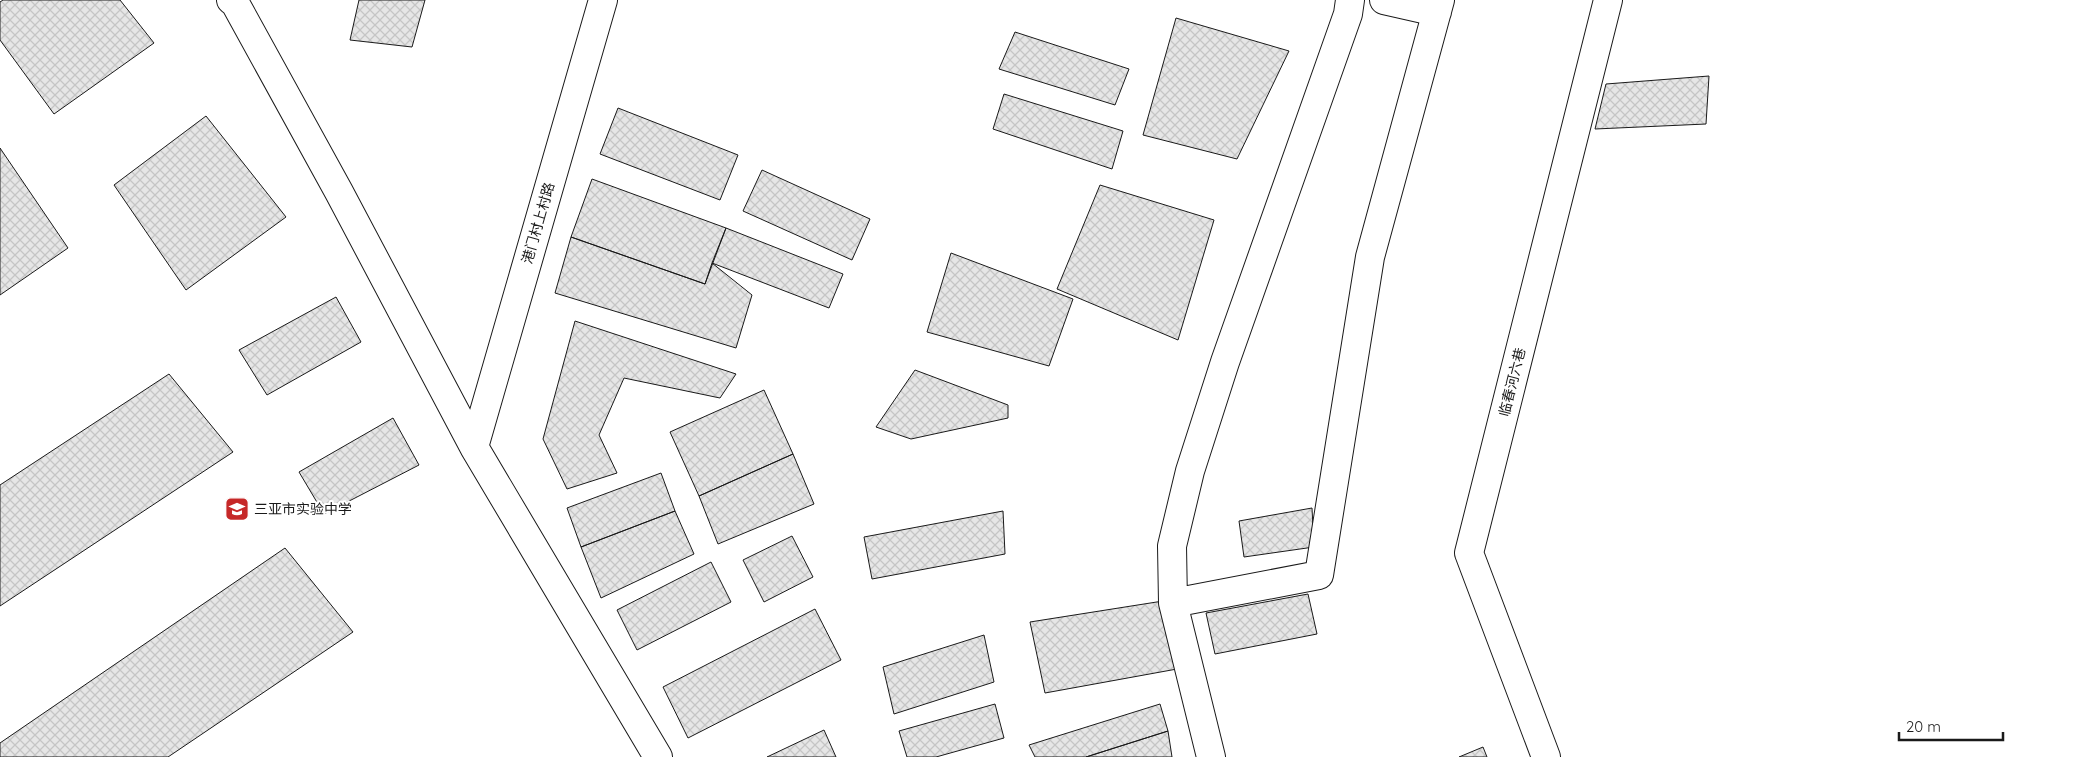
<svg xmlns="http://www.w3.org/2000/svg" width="2074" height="757" viewBox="0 0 2074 757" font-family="Quicksand,'Noto Sans SC',sans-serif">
<defs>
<pattern id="building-cross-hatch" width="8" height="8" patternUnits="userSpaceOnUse" patternTransform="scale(1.25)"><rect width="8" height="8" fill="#e6e6e6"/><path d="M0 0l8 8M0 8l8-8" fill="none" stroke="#c5c5c5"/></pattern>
</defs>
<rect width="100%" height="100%" fill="#fff"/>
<path fill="url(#building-cross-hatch)" stroke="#1a1a1a" d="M 3,0 L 120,0 L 154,43 L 54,114 L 0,40 L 0,2 Z
M 359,0 L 425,0 L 412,47 L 350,40 Z
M 1176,18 L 1289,51 L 1237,159 L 1143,135 Z
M 1015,32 L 1129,69 L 1115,105 L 999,69 Z
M 1709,76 L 1706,124 L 1595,129 L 1606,84 Z
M 1004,94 L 1123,131 L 1112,169 L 993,129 Z
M 618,108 L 738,155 L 720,200 L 600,154 Z
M 206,116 L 286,217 L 186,290 L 114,185 Z
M 0,148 L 68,248 L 0,295 Z
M 762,170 L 870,219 L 852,260 L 743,211 Z
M 592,179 L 726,228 L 705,284 L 571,237 Z
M 1100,185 L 1214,220 L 1178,340 L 1057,289 Z
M 726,228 L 843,274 L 829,308 L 712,263 Z
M 571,237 L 705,284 L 712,263 L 752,295 L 736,348 L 555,293 Z
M 951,253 L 1073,299 L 1049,366 L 927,332 Z
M 336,297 L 361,342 L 267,395 L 239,350 Z
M 575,321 L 736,374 L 720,398 L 624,378 L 599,435 L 617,473 L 567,489 L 543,439 Z
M 915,370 L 1008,405 L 1008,418 L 911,439 L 876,427 Z
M 169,374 L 233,452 L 0,606 L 0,485 Z
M 764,390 L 793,454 L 699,496 L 670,432 Z
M 393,418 L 419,465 L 324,514 L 299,472 Z
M 793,454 L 814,504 L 718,544 L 699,496 Z
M 661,473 L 675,511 L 581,547 L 567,508 Z
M 1312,508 L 1314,547 L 1244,557 L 1239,521 Z
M 675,511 L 694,554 L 601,598 L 581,547 Z
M 1003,511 L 1005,554 L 872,579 L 864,537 Z
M 792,536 L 813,577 L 764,602 L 743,560 Z
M 285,548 L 353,632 L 168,757 L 0,757 L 0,743 Z
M 711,562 L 731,602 L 637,650 L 617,610 Z
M 1308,594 L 1317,634 L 1215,654 L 1206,613 Z
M 1163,601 L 1177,669 L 1045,693 L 1030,622 Z
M 815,609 L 841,660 L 688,738 L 663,687 Z
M 984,635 L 994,682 L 894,714 L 883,667 Z
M 995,704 L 1004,738 L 936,757 L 907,757 L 899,731 Z
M 1160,704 L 1168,731 L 1086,757 L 1035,757 L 1029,745 Z
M 824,730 L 836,757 L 767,757 Z
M 1168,731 L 1172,757 L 1086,757 Z
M 1483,747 L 1487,757 L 1459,757 Z"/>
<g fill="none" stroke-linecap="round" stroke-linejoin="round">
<g stroke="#1a1a1a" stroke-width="30">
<path id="street" d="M 231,0 L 235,3 L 339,192 L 474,447 L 658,757
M 1384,0 L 1437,12
M 474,447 L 603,0
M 1173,603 L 1172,546 L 1190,471 L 1225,362 L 1348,14 L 1350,0
M 1211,757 L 1173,603 L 1319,575 L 1370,257 L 1440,0
M 1546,757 L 1469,553 L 1608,0"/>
</g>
<use href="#street" stroke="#fff" stroke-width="28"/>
</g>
<defs>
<g id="school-square" transform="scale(1.25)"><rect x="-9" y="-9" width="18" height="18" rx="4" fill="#c62828" stroke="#fff"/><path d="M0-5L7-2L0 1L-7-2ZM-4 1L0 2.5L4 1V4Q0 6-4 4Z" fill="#fff"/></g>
</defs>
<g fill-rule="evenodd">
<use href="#school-square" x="237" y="509"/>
</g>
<g text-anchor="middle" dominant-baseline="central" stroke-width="4" stroke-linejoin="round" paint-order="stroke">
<g font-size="14" fill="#1a1a1a" stroke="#fff">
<text transform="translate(538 223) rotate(-74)">港门村上村路</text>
<text transform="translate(1512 382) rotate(-76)">临春河六巷</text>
</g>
<g font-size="14" fill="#1a1a1a" stroke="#fff" text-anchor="start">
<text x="254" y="509">三亚市实验中学</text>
</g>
</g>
<path d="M1899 732v8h104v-8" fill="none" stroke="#1a1a1a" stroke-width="2.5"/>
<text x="1906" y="732" font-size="15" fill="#1a1a1a" stroke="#ffffff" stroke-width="4" paint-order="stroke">20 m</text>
</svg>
